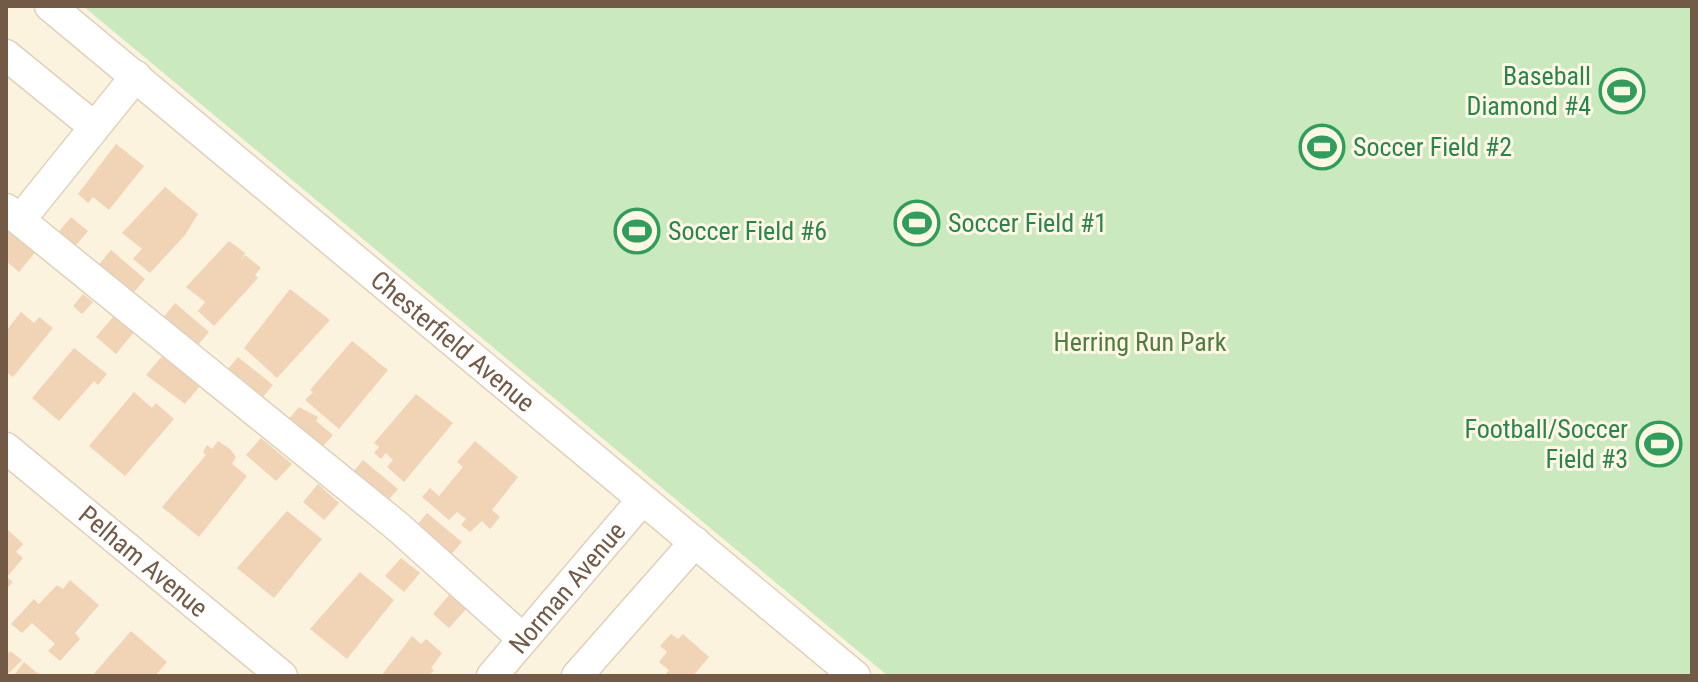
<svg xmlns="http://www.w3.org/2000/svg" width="1698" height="682" viewBox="0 0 1698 682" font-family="'Roboto Condensed',sans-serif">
<rect width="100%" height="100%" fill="#fcf3de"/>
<path fill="#cbe9be" d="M 83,6 L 1692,6 L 1692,676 L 888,676 Z"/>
<path fill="#f1d3b6" d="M 116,144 L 144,166 L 109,210 L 93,197 L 88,203 L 78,194 Z
M 165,187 L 198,214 L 185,235 L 150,273 L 133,259 L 142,249 L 122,233 Z
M 71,217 L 88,231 L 72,250 L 55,236 Z
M 10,228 L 37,250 L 19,272 L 6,261 L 6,232 Z
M 229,241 L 245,253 L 241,261 L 245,255 L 261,268 L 255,275 L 258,278 L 214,326 L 198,311 L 205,302 L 186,287 Z
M 111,250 L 145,279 L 129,298 L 95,269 Z
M 290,289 L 330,320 L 277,378 L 244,348 Z
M 83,294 L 93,302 L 82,314 L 73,306 Z
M 175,303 L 209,332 L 193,351 L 159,323 Z
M 21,312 L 34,323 L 39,317 L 53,328 L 13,377 L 6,372 L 6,331 Z
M 114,316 L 134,332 L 116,354 L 96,337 Z
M 352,341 L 388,370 L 339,429 L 305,400 L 313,392 L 310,390 Z
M 74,348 L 107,374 L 98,385 L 94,381 L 59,421 L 32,398 Z
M 163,355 L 199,387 L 185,404 L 146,375 Z
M 238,357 L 273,385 L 257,404 L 223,375 Z
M 134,392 L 152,408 L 156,403 L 174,419 L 125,476 L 89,446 Z
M 416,394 L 453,423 L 404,482 L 387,467 L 393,460 L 386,453 L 381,459 L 374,453 L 379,447 L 374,443 Z
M 299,407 L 318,417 L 316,421 L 333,435 L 316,454 L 283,426 Z
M 261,438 L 292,464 L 276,481 L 246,455 Z
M 218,441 L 230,449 L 236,457 L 232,464 L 247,476 L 199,537 L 162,507 L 206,455 L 203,452 L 207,445 L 212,449 Z
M 475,441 L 518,477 L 492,510 L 500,517 L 490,529 L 482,521 L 470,532 L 461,525 L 466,519 L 457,512 L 449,520 L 422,497 L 430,488 L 439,496 L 463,467 L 457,462 Z
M 363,460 L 398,489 L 382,507 L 348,478 Z
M 318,484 L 339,503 L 324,520 L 303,502 Z
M 287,511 L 322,539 L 274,598 L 237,568 Z
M 427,513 L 462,542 L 446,560 L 412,531 Z
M 6,528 L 23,544 L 16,552 L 23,558 L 7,577 L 13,582 L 6,589 Z
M 401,558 L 420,573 L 404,592 L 385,576 Z
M 360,572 L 394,600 L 347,659 L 310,629 Z
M 70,580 L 99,605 L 75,633 L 80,639 L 60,661 L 48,651 L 55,644 L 32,623 L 22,633 L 11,624 L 34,599 L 39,604 L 57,585 L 63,589 Z
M 449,595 L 466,609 L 449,628 L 433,614 Z
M 131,631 L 167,662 L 155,676 L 92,676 Z
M 671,634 L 678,639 L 683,634 L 709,657 L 693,676 L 664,676 L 669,670 L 659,662 L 667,652 L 660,646 Z
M 412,636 L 421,644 L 426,639 L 442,653 L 431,668 L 434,670 L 429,676 L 381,676 Z
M 10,651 L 22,660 L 6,676 L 6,656 Z
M 24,662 L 36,672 L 45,676 L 13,676 Z"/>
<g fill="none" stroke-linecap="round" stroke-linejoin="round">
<g stroke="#e0d0bb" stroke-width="33">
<g id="minor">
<path id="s1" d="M 50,6 L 855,676"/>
<path d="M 6,55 L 93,126"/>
<path d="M 6,209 L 397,526 L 523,639"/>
<path d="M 20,220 L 136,76"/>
<path id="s2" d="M 6,448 L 282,676"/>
<path id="s3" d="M 492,676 L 642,500"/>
<path d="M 577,676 L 695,542"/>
</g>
</g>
<use href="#minor" stroke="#fff" stroke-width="30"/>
</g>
<defs>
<g id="stadium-ring" transform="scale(2.3)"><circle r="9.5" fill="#fff7e4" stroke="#2e9e5b" stroke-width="1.5"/><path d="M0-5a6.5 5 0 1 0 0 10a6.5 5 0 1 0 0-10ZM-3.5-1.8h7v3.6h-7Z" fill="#2e9e5b"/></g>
</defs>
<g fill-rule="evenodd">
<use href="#stadium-ring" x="1622" y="91"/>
<use href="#stadium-ring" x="1322" y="147"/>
<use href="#stadium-ring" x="917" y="223"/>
<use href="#stadium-ring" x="637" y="231"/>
<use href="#stadium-ring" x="1659" y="444"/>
</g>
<g text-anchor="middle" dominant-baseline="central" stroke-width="6" stroke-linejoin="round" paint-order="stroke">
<g font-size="26" fill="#27864d" stroke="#fff7e4" text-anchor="start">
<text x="1591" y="76" text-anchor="end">Baseball<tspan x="1591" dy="30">Diamond #4</tspan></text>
<text x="1353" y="147">Soccer Field #2</text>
<text x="948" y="223">Soccer Field #1</text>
<text x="668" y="231">Soccer Field #6</text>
<text x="1628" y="429" text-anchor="end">Football/Soccer<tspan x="1628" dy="30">Field #3</tspan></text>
</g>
<g font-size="26" fill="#725a47" stroke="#fff7e4">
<text stroke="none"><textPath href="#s1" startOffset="524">Chesterfield Avenue</textPath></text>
<text stroke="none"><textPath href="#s2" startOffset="178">Pelham Avenue</textPath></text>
<text stroke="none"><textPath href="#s3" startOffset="116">Norman Avenue</textPath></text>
</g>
<g font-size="26" fill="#4e7d41" stroke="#fff7e4">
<text x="1140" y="342">Herring Run Park</text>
</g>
</g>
<rect width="1698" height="682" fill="none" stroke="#725a47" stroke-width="16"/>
</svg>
